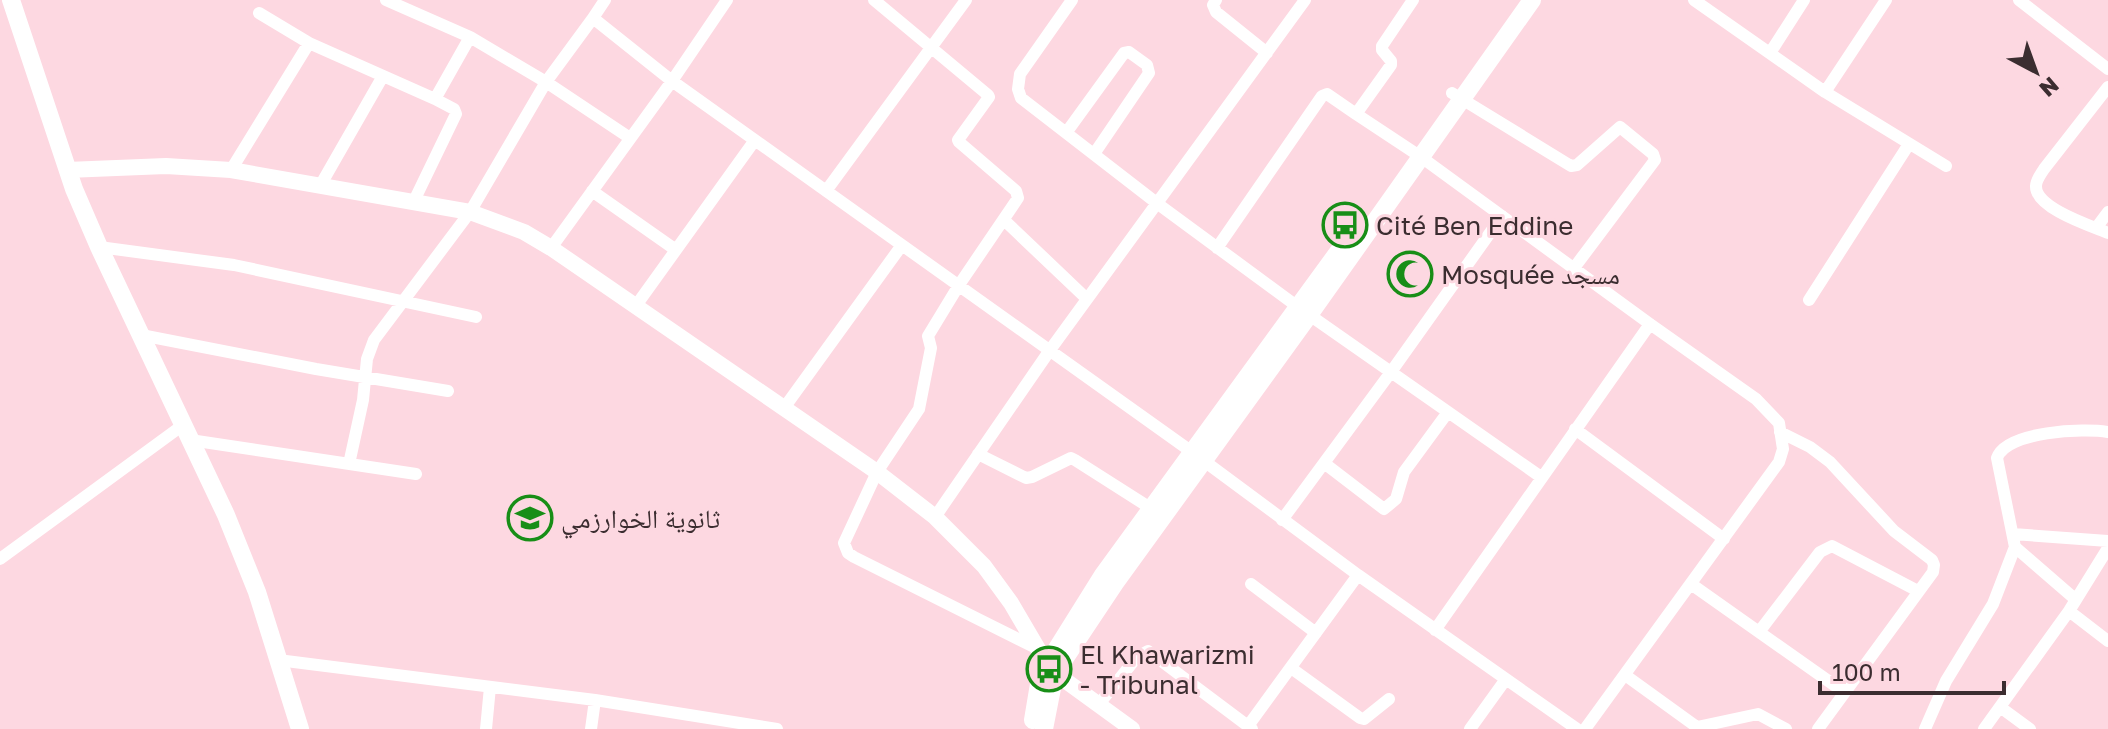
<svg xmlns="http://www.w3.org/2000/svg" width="2108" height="729" viewBox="0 0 2108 729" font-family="'Golos Text','Noto Naskh Arabic',sans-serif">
<rect width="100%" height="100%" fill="#fdd8e1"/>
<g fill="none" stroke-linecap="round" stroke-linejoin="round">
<path stroke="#fff" stroke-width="12" d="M 386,0 L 470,37 L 546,82 L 630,138
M 874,0 L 988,95 L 989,97 L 958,140 L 959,142 L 1016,191 L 1018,198 L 959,285 L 928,336 L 931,348 L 919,409 L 877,472 L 844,543 L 848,553 L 854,557 L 1038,649
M 1072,0 L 1020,74 L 1018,89 L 1021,98 L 1158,204 L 1298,307 L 1541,477
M 1216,0 L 1213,5 L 1216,12 L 1267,53
M 1413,0 L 1382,46 L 1382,50 L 1391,61 L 1391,65 L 1356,114 L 1421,157 L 1650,324 L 1756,399 L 1779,423 L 1783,449 L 1779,462 L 1585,729
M 1694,0 L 1825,92 L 1886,0
M 2019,0 L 2108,69
M 259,13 L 309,43
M 593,18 L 605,0
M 1770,53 L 1804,0
M 2108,87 L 2044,169 C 2041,174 2036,180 2036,186 C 2035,208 2091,226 2108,233
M 1825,92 L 1946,166
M 1452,93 L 1571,166 L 1577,165 L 1620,127 L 1653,154 L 1655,160 L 1574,268
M 1066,133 L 1124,53 L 1129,52 L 1147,65 L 1149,73 L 1094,154
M 231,170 L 309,43 L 435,99 L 470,37
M 320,186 L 383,76
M 592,191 L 676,250
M 826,191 L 966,0
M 413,203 L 456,114 L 454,109 L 435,99
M 1004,220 L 1087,299
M 2096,228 L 2108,212
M 99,247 L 234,265 L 476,317
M 551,248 L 672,81 L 727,0
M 1217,248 L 1322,96 L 1327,94 L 1356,114
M 1809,300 L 1909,144
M 635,307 L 755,140
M 141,335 L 316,369 L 448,391
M 784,408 L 902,245
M 1575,429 L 1724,539
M 1780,432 L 1810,447 L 1830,462 L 1894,531 L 1932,560 L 1934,565 L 1933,572 L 1818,729
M 190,440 L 416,474
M 978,454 L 1026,478 L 1032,477 L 1071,458 L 1075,460 L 1152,509
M 1324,463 L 1384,509 L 1396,499 L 1404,472 L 1448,412
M 349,464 L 363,400 L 367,359 L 374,340 L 470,212 L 546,82 L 593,18 L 672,81 L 1192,452 L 1358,575 L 1577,729
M 935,517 L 1050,350 L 1305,0
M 1282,520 L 1391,372 L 1502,216
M 2013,534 L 2108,541
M 0,559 L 183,425
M 1251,584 L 1316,633
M 1691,584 L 1844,692
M 2075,599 L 2015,547 L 1997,458 C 2006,431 2084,428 2108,432
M 2069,611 L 2108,641
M 1435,630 L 1650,324
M 1759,632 L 1820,552 L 1832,546 L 1918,591
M 278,660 L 595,700 L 777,729
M 1291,668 L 1360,718 L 1364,719 L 1389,699
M 1625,675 L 1697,727 L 1758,714 L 1786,729
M 1099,704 L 1137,657 L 1148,651 L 1248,726
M 2000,707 L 2030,729
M 486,729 L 490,687
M 591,729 L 595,700
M 1252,729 L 1248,726 L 1358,575
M 1470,729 L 1506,679
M 1925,729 L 1946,681 L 1993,604 L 2015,547
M 1984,729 L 2069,611 L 2108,548"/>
<path stroke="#fff" stroke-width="16" d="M 67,170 L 166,166 L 231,170 L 470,212 L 524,232 L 551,248 L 877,472 L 935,517 L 984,566 L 1011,603 L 1038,649 L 1055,673 L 1132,729"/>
<path stroke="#fff" stroke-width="18" d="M 11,0 L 74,189 L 99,247 L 226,515 L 257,592 L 300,729
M 1033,720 L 1039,684 L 1048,663 L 1103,575 L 1352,233
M 1044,729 L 1055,673 L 1115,583 L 1309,315 L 1532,0"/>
</g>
<defs>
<g id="bus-ring" transform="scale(2.3)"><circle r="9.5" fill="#fdd8e1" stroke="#188e17" stroke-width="1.5"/><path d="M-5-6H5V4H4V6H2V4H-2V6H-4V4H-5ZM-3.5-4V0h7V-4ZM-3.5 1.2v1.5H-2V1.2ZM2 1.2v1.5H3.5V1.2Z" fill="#188e17"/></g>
<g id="mosque-ring" transform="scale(2.3)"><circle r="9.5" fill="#fdd8e1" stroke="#188e17" stroke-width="1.5"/><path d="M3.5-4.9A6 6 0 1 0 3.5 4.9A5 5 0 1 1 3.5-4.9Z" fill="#188e17"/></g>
<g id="school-ring" transform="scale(2.3)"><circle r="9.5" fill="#fdd8e1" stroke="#188e17" stroke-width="1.5"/><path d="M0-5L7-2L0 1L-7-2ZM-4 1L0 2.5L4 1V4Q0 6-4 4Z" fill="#188e17"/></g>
</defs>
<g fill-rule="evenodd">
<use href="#bus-ring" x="1345" y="225"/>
<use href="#mosque-ring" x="1410" y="274"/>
<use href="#school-ring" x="530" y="518"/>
<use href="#bus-ring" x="1049" y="669"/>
</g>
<g text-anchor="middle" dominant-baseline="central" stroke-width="6" stroke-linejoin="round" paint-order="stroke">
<g font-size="26" fill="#3b2d30" stroke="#fdd8e1" text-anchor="start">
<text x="1376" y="225">Cité Ben Eddine</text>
<text x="1441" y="274">Mosquée مسجد</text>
<text x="561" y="518">ثانوية الخوارزمي</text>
<text x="1080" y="654">El Khawarizmi<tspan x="1080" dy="30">- Tribunal</tspan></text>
</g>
</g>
<g transform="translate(2036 72) rotate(139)" stroke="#fdd8e1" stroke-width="6" paint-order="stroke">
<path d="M0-6L14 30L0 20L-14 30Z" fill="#3b2d30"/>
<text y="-12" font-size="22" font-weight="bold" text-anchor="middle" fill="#3b2d30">N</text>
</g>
<path d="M1820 681v12h184v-12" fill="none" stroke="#3b2d30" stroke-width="4"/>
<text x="1832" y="681" font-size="24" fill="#3b2d30" stroke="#fdd8e1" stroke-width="6" paint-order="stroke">100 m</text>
</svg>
